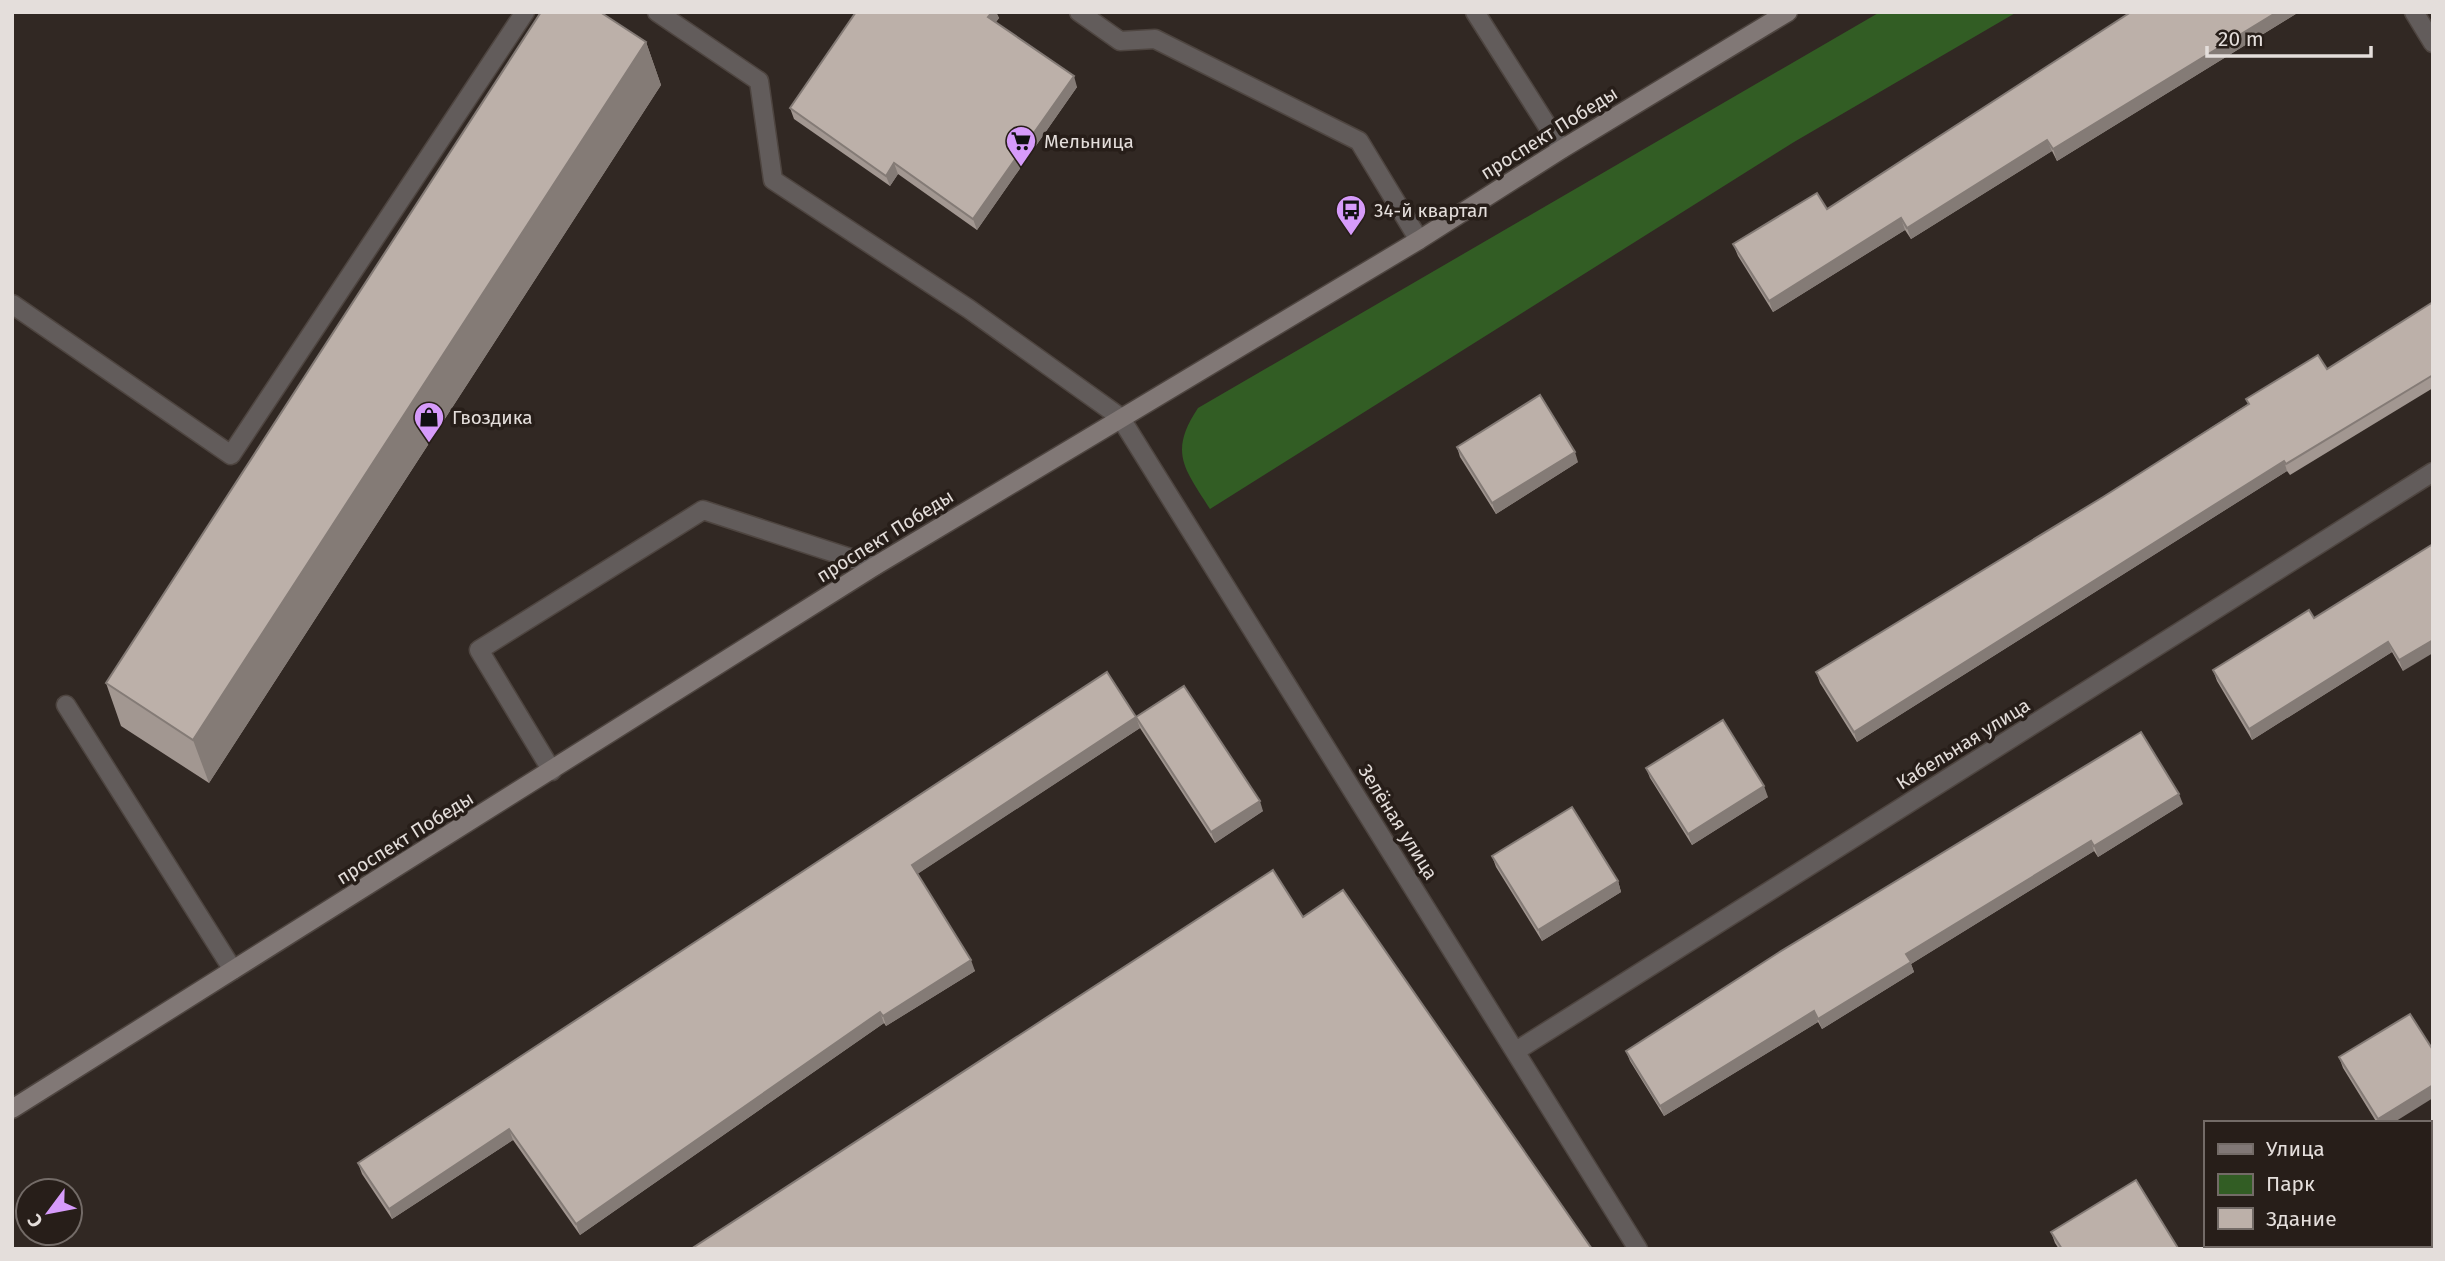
<svg xmlns="http://www.w3.org/2000/svg" width="2445" height="1261" viewBox="0 0 2445 1261" font-family="'Fira Sans',sans-serif">
<rect width="100%" height="100%" fill="#312823"/>
<path fill="#325d24" d="M 1880,12 L 2017,12 L 1794,142 L 1210,509 C 1185,469 1168,453 1198,408 Z"/>
<g fill="none" stroke-linecap="round" stroke-linejoin="round">
<g stroke="#4e4540" stroke-width="21">
<path id="lane" d="M 657,12 L 759,81 L 773,180 L 969,309 L 1120,417
M 1079,12 L 1120,41 L 1155,39 L 1359,141 L 1419,240
M 1475,12 L 1562,149
M 12,304 L 231,455 L 525,12
M 66,705 L 233,970
M 552,771 L 479,650 L 703,510 L 875,566"/>
</g>
<g stroke="#4e4540" stroke-width="21">
<path id="street" d="M 2414,12 L 2433,43
M 1120,417 L 1638,1249
M 1516,1051 L 2433,472
M 2429,1201 L 2433,1199
M 2350,1249 L 2356,1245"/>
</g>
<g stroke="#4e4540" stroke-width="21">
<path id="secondary" d="M 12,1109 L 875,566 L 1419,240 L 1562,149 L 1788,12"/>
</g>
<use href="#lane" stroke="#625c5b" stroke-width="18"/>
<use href="#street" stroke="#625c5b" stroke-width="18"/>
<use href="#secondary" stroke="#817876" stroke-width="18"/>
</g>
<path fill="#a29791" d="M 856,12 L 996,12 L 999,18 L 996,22 L 1077,87 L 977,230 L 898,174 L 890,186 L 794,119 L 790,108 Z
M 2131,12 L 2299,12 L 2057,161 L 2052,151 L 1911,239 L 1905,230 L 1773,312 L 1738,256 L 1733,244 L 1827,209 Z
M 646,42 L 661,85 L 209,783 L 121,726 L 106,683 Z
M 2433,302 L 2433,388 L 2290,475 L 2287,471 L 1857,742 L 1820,683 L 1816,672 L 2103,497 L 2248,404 L 2246,399 L 2327,369 Z
M 1457,447 L 1578,462 L 1496,514 L 1460,457 Z
M 2433,544 L 2403,671 L 2392,652 L 2252,740 L 2217,681 L 2213,670 L 2314,618 Z
M 1136,717 L 1263,811 L 1215,843 L 1140,728 L 917,874 L 975,971 L 886,1026 L 884,1023 L 580,1235 L 513,1140 L 392,1219 L 362,1174 L 358,1163 Z
M 1646,768 L 1768,797 L 1692,845 L 1650,778 Z
M 2183,804 L 2098,857 L 2094,851 L 1911,964 L 1914,972 L 1822,1029 L 1818,1022 L 1664,1116 L 1630,1061 L 1626,1051 L 1778,953 Z
M 1492,856 L 1618,881 L 1621,892 L 1542,941 L 1496,867 Z
M 2339,1057 L 2393,1123 L 2377,1123 L 2343,1068 Z
M 2051,1232 L 2179,1249 L 2059,1249 L 2055,1243 Z"/>
<path fill="#847b76" d="M 992,12 L 996,12 L 999,18 L 992,27 L 988,17 Z
M 2277,12 L 2299,12 L 2057,161 L 2053,149 Z
M 646,42 L 661,85 L 209,783 L 193,740 Z
M 1074,76 L 1077,87 L 977,230 L 973,219 Z
M 2047,140 L 2052,151 L 1911,239 L 1907,228 Z
M 894,163 L 898,174 L 890,186 L 886,176 Z
M 1901,218 L 1905,230 L 1773,312 L 1769,301 Z
M 1575,452 L 1578,462 L 1496,514 L 1492,503 Z
M 2284,461 L 2287,471 L 1857,742 L 1854,732 Z
M 2433,640 L 2433,653 L 2403,671 L 2399,660 Z
M 2388,642 L 2392,652 L 2252,740 L 2249,729 Z
M 1136,717 L 1140,728 L 916,875 L 912,865 Z
M 1764,786 L 1768,797 L 1692,845 L 1688,834 Z
M 2179,794 L 2183,804 L 2098,857 L 2094,846 Z
M 1260,801 L 1263,811 L 1215,843 L 1211,832 Z
M 2091,841 L 2094,851 L 1911,964 L 1914,972 L 1822,1029 L 1818,1019 L 1906,954 Z
M 1618,881 L 1621,892 L 1542,941 L 1538,930 Z
M 971,960 L 975,971 L 886,1026 L 883,1016 Z
M 1814,1011 L 1818,1022 L 1664,1116 L 1660,1106 Z
M 880,1012 L 884,1023 L 580,1235 L 576,1224 Z
M 2433,1085 L 2433,1098 L 2393,1123 L 2379,1123 L 2378,1119 Z
M 509,1129 L 513,1140 L 392,1219 L 389,1209 Z"/>
<path fill="#bcb0a9" stroke="#847b76" stroke-width="2" d="M 541,12 L 600,12 L 646,42 L 193,740 L 106,683 Z
M 856,12 L 992,12 L 988,17 L 1074,76 L 973,219 L 894,163 L 886,176 L 790,108 Z
M 2131,12 L 2277,12 L 2053,149 L 2047,140 L 1907,228 L 1901,218 L 1769,301 L 1733,244 L 1817,193 L 1827,209 Z
M 2433,302 L 2433,375 L 2286,464 L 2284,461 L 1854,732 L 1816,672 L 2103,497 L 2249,404 L 2246,399 L 2318,355 L 2327,369 Z
M 1540,395 L 1575,452 L 1492,503 L 1457,447 Z
M 2433,544 L 2433,640 L 2399,660 L 2388,642 L 2249,729 L 2213,670 L 2309,610 L 2314,618 Z
M 1107,672 L 1136,717 L 912,865 L 971,960 L 883,1016 L 880,1012 L 576,1224 L 509,1129 L 389,1209 L 358,1163 Z
M 1184,686 L 1260,801 L 1211,832 L 1136,717 Z
M 1723,720 L 1764,786 L 1688,834 L 1646,768 Z
M 2141,732 L 2179,794 L 2094,846 L 2091,841 L 1906,954 L 1911,962 L 1818,1019 L 1814,1011 L 1660,1106 L 1626,1051 L 1778,953 Z
M 1572,807 L 1618,881 L 1538,930 L 1492,856 Z
M 1273,870 L 1303,917 L 1343,890 L 1592,1249 L 691,1249 Z
M 2410,1014 L 2433,1050 L 2433,1085 L 2378,1119 L 2339,1057 Z
M 2136,1180 L 2178,1248 L 2176,1249 L 2062,1249 L 2051,1232 Z"/>
<defs>
<g id="supermarket-pin" transform="scale(1.575)"><path d="M0 17L-7.5 6A9.5 9.5 0 1 1 7.5 6Z" fill="#d69bfa" stroke="#271e19"/><path d="M-6-5.5h2.5l.6 2H6L4.5 2H-2.5L-4.4-4H-6ZM-1.5 3.2a1.3 1.3 0 1 0 .1 0ZM3 3.2a1.3 1.3 0 1 0 .1 0Z" fill="#111"/></g>
<g id="bus-pin" transform="scale(1.575)"><path d="M0 17L-7.5 6A9.5 9.5 0 1 1 7.5 6Z" fill="#d69bfa" stroke="#271e19"/><path d="M-5-6H5V4H4V6H2V4H-2V6H-4V4H-5ZM-3.5-4V0h7V-4ZM-3.5 1.2v1.5H-2V1.2ZM2 1.2v1.5H3.5V1.2Z" fill="#111"/></g>
<g id="shop-pin" transform="scale(1.575)"><path d="M0 17L-7.5 6A9.5 9.5 0 1 1 7.5 6Z" fill="#d69bfa" stroke="#271e19"/><path d="M-5-2.5h2.3a2.7 3.5 0 0 1 5.4 0H5L5.5 6h-11ZM-1.5-2.5h3a1.5 2.3 0 0 0-3 0Z" fill="#111"/></g>
</defs>
<g fill-rule="evenodd">
<use href="#supermarket-pin" x="1021" y="141"/>
<use href="#bus-pin" x="1351" y="210"/>
<use href="#shop-pin" x="429" y="417"/>
</g>
<g text-anchor="middle" dominant-baseline="central" stroke-width="7" stroke-linejoin="round" paint-order="stroke">
<g font-size="19" fill="#e4dedb" stroke="#271e19">
<text transform="translate(1549 133) rotate(-32)">проспект Победы</text>
<text transform="translate(885 536) rotate(-32)">проспект Победы</text>
<text transform="translate(1963 744) rotate(-32)">Кабельная улица</text>
<text transform="translate(1398 822) rotate(58)">Зелёная улица</text>
<text transform="translate(405 838) rotate(-32)">проспект Победы</text>
</g>
<g font-size="19" fill="#e4dedb" stroke="#271e19" text-anchor="start">
<text x="1044" y="141">Мельница</text>
<text x="1374" y="210">34-й квартал</text>
<text x="452" y="417">Гвоздика</text>
</g>
</g>
<rect width="2445" height="1261" fill="none" stroke="#e4dedb" stroke-width="28"/>
<rect x="2204" y="1121" width="228" height="126" fill="#271e19" stroke="#736b67" stroke-width="2"/>
<rect x="2218" y="1144" width="35" height="10" fill="#817876" stroke="#736b67" stroke-width="2"/>
<text x="2266" y="1156" font-size="21" fill="#e4dedb">Улица</text>
<rect x="2218" y="1174" width="35" height="21" fill="#325d24" stroke="#736b67" stroke-width="2"/>
<text x="2266" y="1191" font-size="21" fill="#e4dedb">Парк</text>
<rect x="2218" y="1208" width="35" height="21" fill="#bcb0a9" stroke="#736b67" stroke-width="2"/>
<text x="2266" y="1226" font-size="21" fill="#e4dedb">Здание</text>
<g transform="translate(49 1212) rotate(238)"><circle r="33" fill="#271e19" stroke="#736b67" stroke-width="2"/>
<path d="M0-5L12 26L0 18L-12 26Z" fill="#d69bfa"/>
<text y="-10" font-size="19" font-weight="bold" text-anchor="middle" fill="#e4dedb">С</text>
</g>
<path d="M2207 46v10h164v-10" fill="none" stroke="#e4dedb" stroke-width="3.5"/>
<text x="2218" y="46" font-size="21" fill="#e4dedb" stroke="#271e19" stroke-width="5" paint-order="stroke">20 m</text>
</svg>
